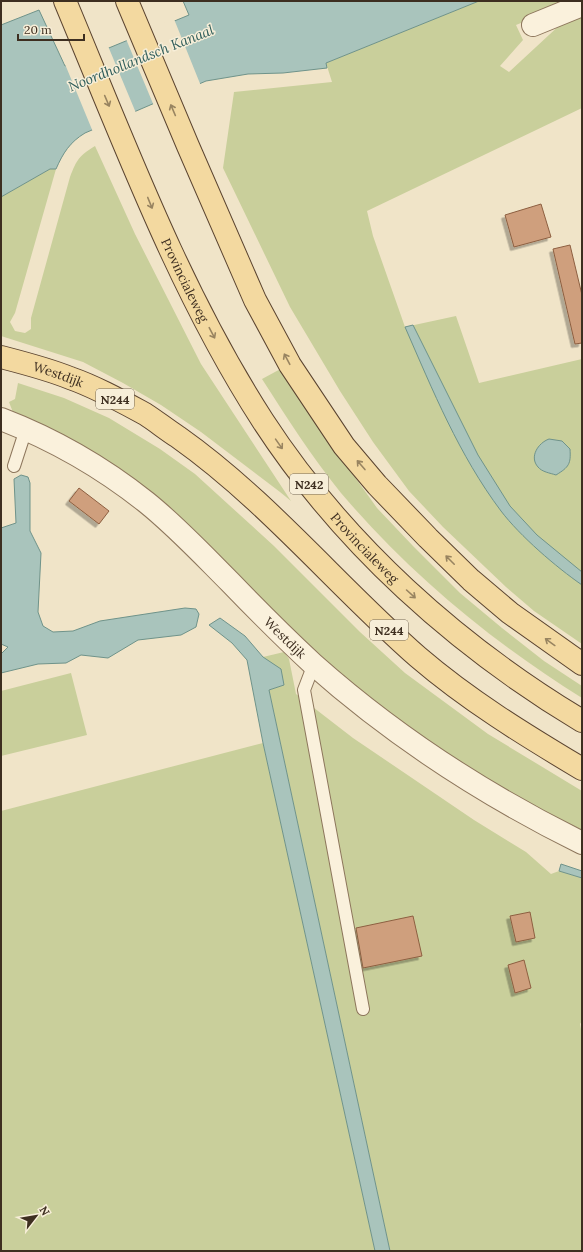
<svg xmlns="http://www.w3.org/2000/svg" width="583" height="1252" viewBox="0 0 583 1252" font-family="Lora,serif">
<defs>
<filter id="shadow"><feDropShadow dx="-3.5" dy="3.5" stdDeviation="0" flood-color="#0004"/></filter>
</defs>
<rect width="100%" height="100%" fill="#f0e4c8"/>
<path fill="#c9cf9b" d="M 479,1 L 574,1 L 516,25 L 523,40 L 500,66 L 509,72 L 563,22 L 582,14 L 582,108 L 367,211 L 373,236 L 405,327 L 456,316 L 479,383 L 582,359 L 582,644 L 534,611 L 506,587 L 443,527 L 409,491 L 373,442 L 340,391 L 290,307 L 223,168 L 234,92 L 332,82 L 326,63 Z
M 95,146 L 135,234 L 201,364 L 291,501 L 280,492 L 201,432 L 161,405 L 123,383 L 83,362 L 1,336 L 1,197 L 50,169 L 56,169 L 15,313 L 10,322 L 15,331 L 25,333 L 31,329 L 31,318 L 70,177 C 77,159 79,156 95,146 Z
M 286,366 L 342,459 L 377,508 L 413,546 L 460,593 L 502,628 L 544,661 L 582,686 L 582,698 C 492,642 410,574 341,493 C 312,457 287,418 262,379 Z
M 18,383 L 64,398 L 109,418 L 160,449 L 195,474 L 274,546 L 360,632 L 405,673 L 488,734 L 582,791 L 582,830 L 495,786 L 381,710 L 296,637 L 200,541 L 14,415 L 9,402 L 15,399 Z
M 284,652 L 289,659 L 296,694 L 353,738 L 474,820 L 526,852 L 551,874 L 559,871 L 582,878 L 582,1021 L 580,1024 L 582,1034 L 582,1251 L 390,1251 L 269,690 L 284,685 L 263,657 Z
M 71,673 L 87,735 L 1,756 L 1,691 Z
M 263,743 L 375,1251 L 1,1251 L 1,811 Z"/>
<path fill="#a9c4bc" stroke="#6f938a" d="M 183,1 L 479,1 L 326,63 L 327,68 L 283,73 L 248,74 L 206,81 L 85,133 C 70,142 63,153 56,169 L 50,169 L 1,197 L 1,25 L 39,10 L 65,66 L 189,15 Z
M 413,325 L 478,455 L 510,506 L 537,535 L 582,572 L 582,585 C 556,567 520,536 501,511 C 459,455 433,391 405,327 Z
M 549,439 L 562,441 L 570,449 C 571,464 569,467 556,475 C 550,473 542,472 538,467 C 529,457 538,443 549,439 Z
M 21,475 L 28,477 L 30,483 L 30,531 L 41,553 L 38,612 L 43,626 L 53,632 L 73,631 L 100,621 L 185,608 L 196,609 L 199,614 L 196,627 L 181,635 L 138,640 L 108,658 L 81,655 L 66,663 L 38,664 L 1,673 L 1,654 L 8,647 L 1,644 L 1,528 L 16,523 L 14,479 Z
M 220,618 L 245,636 L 263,657 L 281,669 L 284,685 L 269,690 L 390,1251 L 375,1251 L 263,743 L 247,660 L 232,643 L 209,625 Z
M 561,864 L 582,871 L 582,878 L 559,871 Z"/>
<path fill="#f0e4c8" d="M 174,19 L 201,86 L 154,106 L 126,39 Z
M 108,46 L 136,113 L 93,132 L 60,52 L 66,64 Z"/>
<path fill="#cf9f7d" stroke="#8d5f41" filter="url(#shadow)" d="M 541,204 L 551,237 L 514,247 L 505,215 Z
M 570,245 L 582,295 L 582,343 L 575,344 L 553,249 Z
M 79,488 L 109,511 L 99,524 L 69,501 Z
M 530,912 L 535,938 L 516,942 L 510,916 Z
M 413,916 L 422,956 L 363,968 L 356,928 Z
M 524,960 L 531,988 L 515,993 L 508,965 Z"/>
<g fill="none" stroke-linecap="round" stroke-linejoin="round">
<g stroke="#8d765c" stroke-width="14">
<path id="lane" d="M 14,466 L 26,429
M 314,664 L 304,690 L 363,1009"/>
</g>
<g stroke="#8d765c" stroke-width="24">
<g id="street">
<path d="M 533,25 L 582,5"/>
<path id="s1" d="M 1,419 C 53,439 102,467 146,502 C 176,526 203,555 230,582 C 257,610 285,638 313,664 C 394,736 485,795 582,843"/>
</g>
</g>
<g stroke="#5b4430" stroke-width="24">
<g id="primary">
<path id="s2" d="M 65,1 C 124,142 179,291 263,421 C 343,544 457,646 582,721"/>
<path d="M 127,1 L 188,146 L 255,300 L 290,365 L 344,446 L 377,485 L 428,538 L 471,580 L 510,613 L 582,664"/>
<path id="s3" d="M 1,357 C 24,363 48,369 70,378 C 96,387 121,401 145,414 C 156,421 167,430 178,437 C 267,500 336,585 418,657 C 468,700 525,735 582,769"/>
</g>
</g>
<use href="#lane" stroke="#faf1dc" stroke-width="12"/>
<use href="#street" stroke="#faf1dc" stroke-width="22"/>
<use href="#primary" stroke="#f3d9a0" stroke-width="22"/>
</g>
<defs><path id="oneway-shaft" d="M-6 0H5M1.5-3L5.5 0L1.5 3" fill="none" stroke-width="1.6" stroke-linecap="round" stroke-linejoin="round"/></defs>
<g stroke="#988460">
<use href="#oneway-shaft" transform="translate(107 101) rotate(67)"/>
<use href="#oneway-shaft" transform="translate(173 110) rotate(-113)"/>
<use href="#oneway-shaft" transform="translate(150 203) rotate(68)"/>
<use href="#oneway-shaft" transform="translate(212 333) rotate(62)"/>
<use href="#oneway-shaft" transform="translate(287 359) rotate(-118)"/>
<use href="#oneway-shaft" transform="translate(279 444) rotate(55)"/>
<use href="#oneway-shaft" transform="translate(361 465) rotate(-131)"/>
<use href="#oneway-shaft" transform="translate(450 560) rotate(-135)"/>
<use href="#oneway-shaft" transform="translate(411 594) rotate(42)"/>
<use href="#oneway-shaft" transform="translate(550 642) rotate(-144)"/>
</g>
<g text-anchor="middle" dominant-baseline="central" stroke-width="3" stroke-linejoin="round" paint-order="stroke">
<g fill="#f7eed8" stroke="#756857" stroke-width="1">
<rect x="96" y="389" width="38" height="20" rx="3"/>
<rect x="290" y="474" width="38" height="20" rx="3"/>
<rect x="370" y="620" width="38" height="20" rx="3"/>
</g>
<g font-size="12" font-weight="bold" fill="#3d2e20">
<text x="115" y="399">N244</text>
<text x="309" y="484">N242</text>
<text x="389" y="630">N244</text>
</g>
<g font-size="13" fill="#3d2e20" stroke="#f7eed8">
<text stroke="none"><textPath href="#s2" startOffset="304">Provincialeweg</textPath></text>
<text stroke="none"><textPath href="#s3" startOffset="60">Westdijk</textPath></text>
<text stroke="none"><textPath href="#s2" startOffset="628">Provincialeweg</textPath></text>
<text stroke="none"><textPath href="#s1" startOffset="362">Westdijk</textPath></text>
</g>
<g font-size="14" font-style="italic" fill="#2f5d5a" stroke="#f7eed8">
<text transform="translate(141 58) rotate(-22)">Noordhollandsch Kanaal</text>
</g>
</g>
<rect width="583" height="1252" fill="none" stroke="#3d2e20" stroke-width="4"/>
<g transform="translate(36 1216) rotate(59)" stroke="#f7eed8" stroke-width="3" paint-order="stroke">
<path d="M0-3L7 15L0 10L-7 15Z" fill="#3d2e20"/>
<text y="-6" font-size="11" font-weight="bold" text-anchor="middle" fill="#3d2e20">N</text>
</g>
<path d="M18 34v6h66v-6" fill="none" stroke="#3d2e20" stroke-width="2"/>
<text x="24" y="34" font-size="12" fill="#3d2e20" stroke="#f7eed8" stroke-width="3" paint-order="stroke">20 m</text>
</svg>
